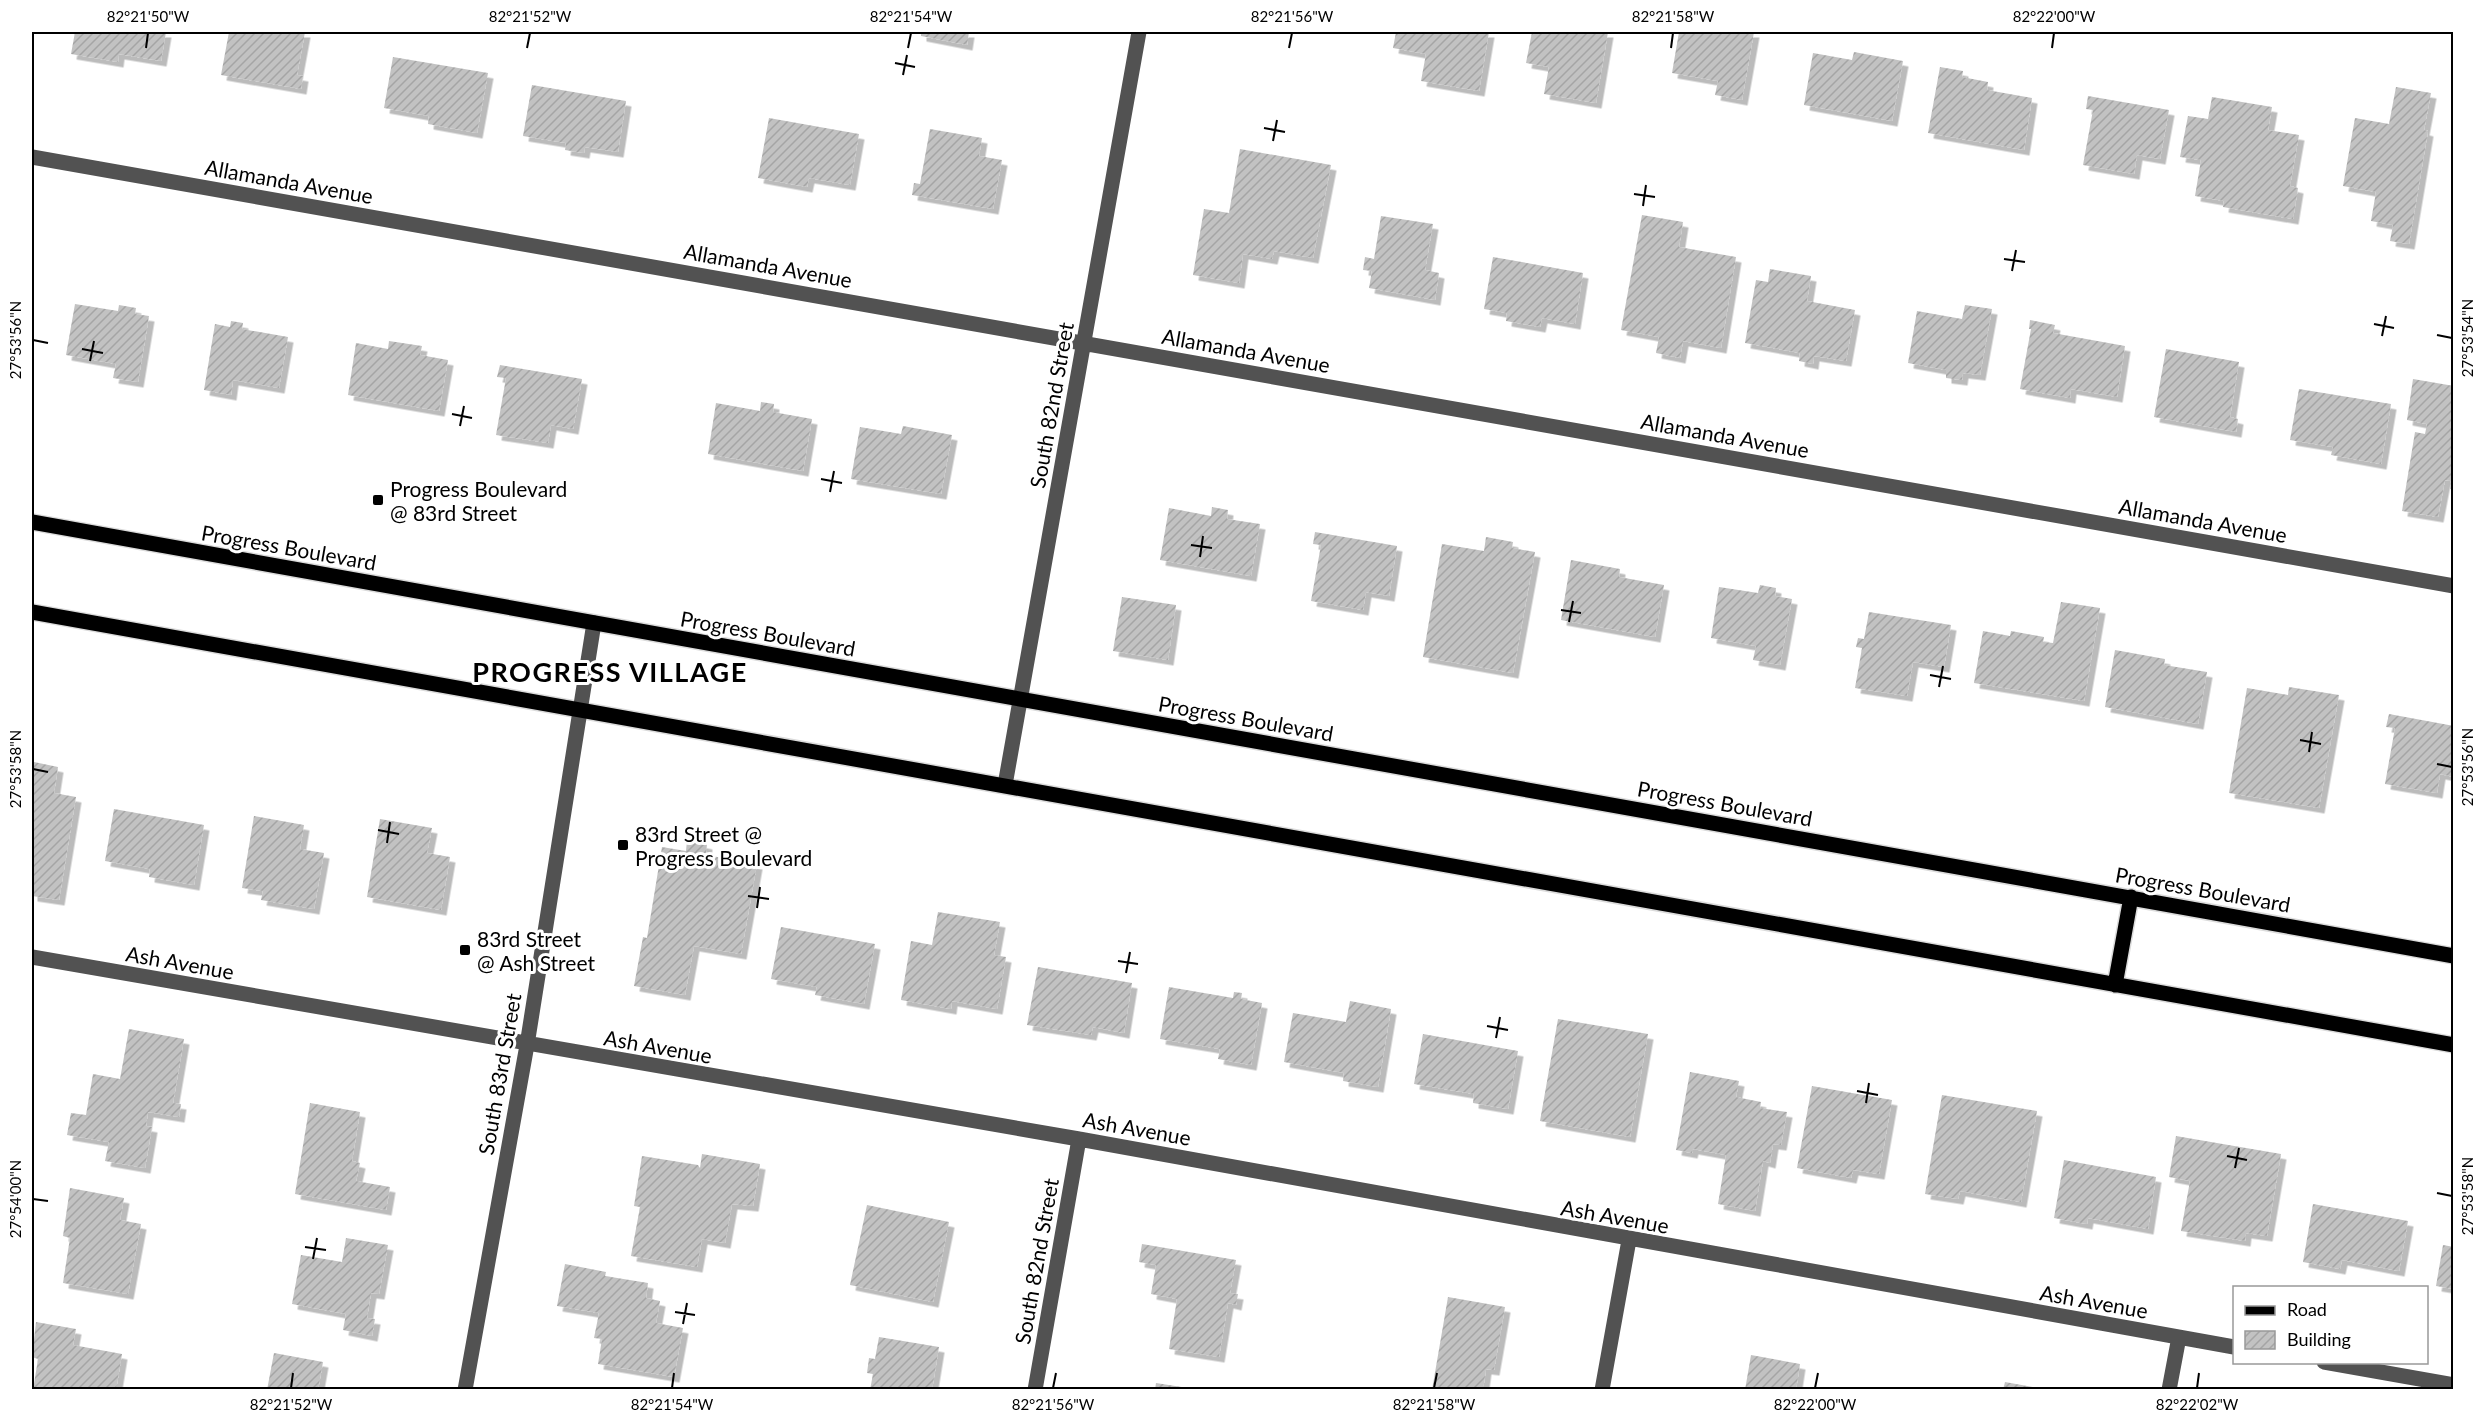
<svg xmlns="http://www.w3.org/2000/svg" width="2485" height="1421" viewBox="0 0 2485 1421" font-family="Lato,sans-serif">
<defs>
<pattern id="building-hatch" width="6" height="6" patternUnits="userSpaceOnUse" patternTransform="scale(1.5)"><rect width="6" height="6" fill="#c2c2c2"/><path d="M-1 1l2-2M0 6l6-6M5 7l2-2" fill="none" stroke="#a5a5a5"/></pattern>
<filter id="shadow"><feDropShadow dx="5.5" dy="5.5" stdDeviation="0" flood-color="#0004"/></filter>
</defs>
<rect width="100%" height="100%" fill="#fff"/>
<path fill="url(#building-hatch)" filter="url(#shadow)" d="M 75,32 L 166,32 L 161,61 L 119,54 L 118,62 L 71,54 Z
M 229,32 L 305,32 L 297,75 L 303,76 L 301,89 L 221,75 Z
M 921,32 L 969,32 L 967,45 L 921,36 Z
M 1396,32 L 1489,32 L 1479,91 L 1421,81 L 1426,54 L 1393,48 Z
M 1532,32 L 1608,32 L 1596,103 L 1544,94 L 1549,67 L 1526,63 Z
M 1679,32 L 1754,32 L 1742,100 L 1715,95 L 1718,81 L 1672,73 Z
M 1854,52 L 1903,61 L 1892,121 L 1804,105 L 1813,53 L 1852,60 Z
M 393,57 L 488,73 L 477,133 L 428,124 L 429,116 L 384,108 Z
M 1940,67 L 1963,71 L 1962,77 L 1988,82 L 1987,90 L 2032,98 L 2024,150 L 1928,133 Z
M 532,85 L 626,101 L 618,152 L 585,147 L 584,153 L 565,150 L 566,143 L 523,136 Z
M 2396,87 L 2431,93 L 2424,130 L 2428,131 L 2409,244 L 2390,241 L 2393,225 L 2371,221 L 2376,192 L 2343,186 L 2355,118 L 2389,124 Z
M 2088,96 L 2169,110 L 2160,159 L 2137,155 L 2134,174 L 2083,165 L 2093,110 L 2086,109 Z
M 2212,97 L 2272,107 L 2268,130 L 2299,135 L 2290,186 L 2298,188 L 2293,219 L 2223,207 L 2224,201 L 2195,196 L 2201,160 L 2180,157 L 2188,116 L 2208,119 Z
M 769,118 L 859,134 L 850,185 L 809,178 L 807,187 L 758,178 Z
M 930,129 L 982,138 L 979,156 L 1002,160 L 993,209 L 912,195 L 914,183 L 920,184 Z
M 1240,149 L 1331,165 L 1313,258 L 1274,251 L 1272,259 L 1243,254 L 1239,283 L 1193,275 L 1204,209 L 1229,213 Z
M 1642,215 L 1683,222 L 1679,247 L 1736,257 L 1721,348 L 1683,341 L 1680,358 L 1656,353 L 1659,337 L 1621,330 Z
M 1381,216 L 1433,224 L 1425,270 L 1439,273 L 1435,300 L 1369,288 L 1372,271 L 1363,270 L 1365,257 L 1374,259 Z
M 1493,257 L 1583,273 L 1575,324 L 1542,318 L 1540,327 L 1506,321 L 1507,313 L 1484,309 Z
M 1770,269 L 1811,276 L 1807,301 L 1855,310 L 1846,361 L 1814,356 L 1813,364 L 1799,361 L 1800,353 L 1745,343 L 1756,280 L 1768,282 Z
M 75,304 L 118,311 L 119,305 L 136,308 L 135,314 L 149,316 L 138,382 L 113,378 L 116,364 L 66,355 Z
M 1965,305 L 1992,309 L 1980,375 L 1963,373 L 1962,380 L 1946,378 L 1946,370 L 1908,363 L 1917,311 L 1962,319 Z
M 2030,320 L 2055,325 L 2053,333 L 2125,346 L 2117,397 L 2071,389 L 2070,398 L 2020,389 L 2031,329 L 2029,329 Z
M 231,321 L 243,323 L 242,329 L 288,337 L 279,388 L 233,380 L 231,395 L 204,390 L 215,324 L 230,327 Z
M 389,341 L 422,346 L 420,355 L 448,360 L 439,411 L 348,395 L 356,343 L 388,349 Z
M 2166,349 L 2239,362 L 2230,417 L 2238,419 L 2236,432 L 2154,417 Z
M 500,365 L 582,379 L 573,429 L 551,425 L 548,443 L 496,435 L 506,378 L 497,377 Z
M 2413,379 L 2454,386 L 2454,490 L 2450,489 L 2451,481 L 2445,480 L 2438,517 L 2402,511 L 2415,432 L 2425,434 L 2427,424 L 2407,420 Z
M 2299,389 L 2391,404 L 2381,464 L 2331,455 L 2333,447 L 2290,440 Z
M 761,402 L 774,404 L 773,412 L 812,419 L 803,471 L 708,454 L 716,403 L 760,411 Z
M 903,426 L 952,435 L 941,494 L 851,479 L 860,427 L 901,434 Z
M 1212,507 L 1228,510 L 1227,519 L 1260,524 L 1251,576 L 1160,560 L 1169,508 L 1211,516 Z
M 1315,532 L 1397,546 L 1389,596 L 1366,592 L 1363,610 L 1311,601 L 1321,545 L 1313,544 Z
M 1486,537 L 1513,542 L 1512,548 L 1535,552 L 1513,673 L 1423,657 L 1442,544 L 1484,551 Z
M 1571,560 L 1620,569 L 1619,577 L 1664,585 L 1655,637 L 1561,620 Z
M 1760,585 L 1776,588 L 1775,596 L 1792,599 L 1780,665 L 1753,660 L 1756,646 L 1711,638 L 1719,587 L 1758,593 Z
M 1122,597 L 1176,605 L 1168,660 L 1113,651 Z
M 2061,602 L 2100,608 L 2084,701 L 1974,683 L 1983,631 L 2010,636 L 2011,631 L 2044,637 L 2043,642 L 2053,643 Z
M 1869,612 L 1951,625 L 1944,667 L 1913,662 L 1907,696 L 1855,688 L 1862,648 L 1856,647 L 1858,638 L 1864,639 Z
M 2115,650 L 2165,659 L 2164,665 L 2207,672 L 2198,724 L 2105,707 Z
M 2289,687 L 2339,695 L 2319,808 L 2229,793 L 2247,688 L 2288,695 Z
M 2389,714 L 2454,726 L 2454,777 L 2440,774 L 2437,793 L 2385,784 L 2395,728 L 2386,727 Z
M 34,762 L 58,767 L 54,793 L 76,797 L 59,900 L 32,896 L 32,774 Z
M 114,809 L 204,825 L 194,885 L 149,877 L 150,869 L 105,861 Z
M 254,816 L 304,825 L 300,849 L 324,853 L 314,909 L 261,900 L 263,891 L 242,888 Z
M 380,819 L 432,828 L 427,853 L 450,857 L 441,910 L 367,897 Z
M 687,840 L 707,844 L 706,855 L 757,864 L 741,954 L 694,946 L 685,995 L 634,986 L 643,937 L 647,938 L 662,847 L 686,851 Z
M 938,912 L 1000,922 L 994,955 L 1006,957 L 997,1009 L 952,1001 L 951,1009 L 901,1000 L 911,941 L 932,945 Z
M 781,927 L 875,944 L 864,1004 L 815,995 L 817,987 L 771,979 Z
M 1038,967 L 1132,983 L 1124,1033 L 1093,1027 L 1091,1035 L 1027,1025 Z
M 1169,987 L 1233,998 L 1234,992 L 1242,993 L 1241,999 L 1262,1003 L 1251,1065 L 1218,1059 L 1220,1049 L 1160,1039 Z
M 1350,1001 L 1391,1009 L 1378,1087 L 1343,1081 L 1344,1073 L 1284,1062 L 1293,1013 L 1346,1022 Z
M 1558,1019 L 1648,1034 L 1630,1137 L 1540,1121 Z
M 129,1029 L 184,1039 L 173,1103 L 181,1104 L 179,1117 L 148,1112 L 146,1126 L 152,1127 L 145,1168 L 105,1161 L 109,1142 L 67,1135 L 71,1113 L 86,1115 L 93,1074 L 120,1079 Z
M 1423,1034 L 1518,1051 L 1508,1109 L 1473,1103 L 1474,1094 L 1414,1084 Z
M 1690,1072 L 1739,1081 L 1736,1097 L 1761,1102 L 1760,1108 L 1787,1112 L 1781,1145 L 1773,1144 L 1770,1163 L 1763,1161 L 1755,1211 L 1718,1204 L 1726,1155 L 1693,1149 L 1692,1153 L 1676,1150 Z
M 1812,1086 L 1892,1100 L 1879,1174 L 1853,1170 L 1851,1178 L 1797,1168 Z
M 1942,1095 L 2037,1111 L 2021,1202 L 1960,1191 L 1958,1199 L 1925,1194 Z
M 310,1103 L 360,1112 L 352,1161 L 360,1163 L 356,1181 L 390,1187 L 386,1210 L 295,1194 Z
M 2176,1136 L 2281,1154 L 2267,1236 L 2246,1233 L 2245,1241 L 2181,1231 L 2190,1181 L 2169,1177 Z
M 702,1154 L 760,1164 L 753,1206 L 732,1204 L 725,1243 L 702,1239 L 697,1267 L 631,1256 L 640,1207 L 634,1206 L 642,1156 L 698,1165 L 700,1168 Z
M 2064,1160 L 2156,1177 L 2148,1229 L 2088,1218 L 2087,1224 L 2054,1218 Z
M 70,1188 L 124,1198 L 120,1220 L 141,1224 L 128,1294 L 63,1283 L 70,1238 L 63,1236 Z
M 2313,1204 L 2408,1221 L 2399,1271 L 2342,1260 L 2340,1269 L 2303,1262 Z
M 867,1205 L 949,1222 L 933,1302 L 850,1285 Z
M 346,1238 L 388,1245 L 379,1294 L 371,1293 L 367,1318 L 375,1319 L 372,1336 L 343,1330 L 346,1314 L 292,1304 L 301,1255 L 342,1262 Z
M 1142,1244 L 1236,1260 L 1230,1293 L 1238,1294 L 1236,1305 L 1228,1303 L 1219,1357 L 1169,1349 L 1177,1299 L 1151,1294 L 1156,1265 L 1139,1262 Z
M 2443,1245 L 2454,1247 L 2454,1289 L 2436,1286 Z
M 565,1264 L 606,1272 L 605,1276 L 648,1283 L 646,1298 L 660,1301 L 656,1323 L 683,1328 L 674,1377 L 598,1364 L 602,1339 L 594,1338 L 599,1313 L 557,1306 Z
M 1448,1297 L 1505,1307 L 1494,1370 L 1486,1369 L 1483,1390 L 1432,1390 Z
M 36,1322 L 76,1329 L 73,1345 L 122,1354 L 116,1390 L 33,1390 L 38,1359 L 32,1357 Z
M 879,1337 L 939,1347 L 932,1390 L 870,1390 L 873,1374 L 867,1373 L 869,1358 L 875,1359 Z
M 274,1353 L 323,1362 L 318,1390 L 267,1390 Z
M 1751,1355 L 1800,1364 L 1796,1390 L 1745,1390 Z
M 2005,1382 L 2038,1388 L 2038,1390 L 2003,1390 Z
M 1156,1383 L 1188,1388 L 1188,1390 L 1155,1390 Z"/>
<g fill="none" stroke-linecap="round" stroke-linejoin="round">
<g stroke="#dbdbdb" stroke-width="18">
<path id="major" d="M 32,522 L 2454,956
M 32,612 L 2454,1045
M 2115,985 L 2131,897"/>
</g>
<path stroke="#525252" stroke-width="15" d="M 32,157 L 2454,586
M 1005,785 L 1139,32
M 32,957 L 1079,1139 L 2234,1347
M 2324,1362 L 2454,1385
M 465,1390 L 527,1045 L 594,623
M 1035,1390 L 1079,1139
M 1602,1390 L 1629,1240
M 2169,1390 L 2179,1337"/>
<use href="#major" stroke="#000" stroke-width="15"/>
</g>
<path fill="none" stroke="#000" stroke-width="2" d="M 146,48 L 148,33M 527,48 L 530,33M 908,48 L 911,33M 1289,48 L 1292,33M 1671,48 L 1673,33M 2052,48 L 2054,33M 895,63 L 915,67M 903,75 L 907,55M 1264,128 L 1285,132M 1273,141 L 1277,120M 1634,194 L 1655,197M 1643,206 L 1646,185M 2004,259 L 2025,262M 2012,271 L 2016,250M 2374,324 L 2394,328M 2437,335 L 2452,338M 2382,336 L 2386,316M 33,340 L 48,343M 82,349 L 103,353M 90,361 L 94,341M 452,414 L 472,418M 460,426 L 464,406M 821,479 L 842,483M 830,492 L 834,471M 1191,545 L 1212,548M 1200,557 L 1203,536M 1561,610 L 1581,613M 1569,622 L 1573,601M 1930,675 L 1951,679M 1939,687 L 1943,666M 2300,740 L 2321,744M 2309,752 L 2312,732M 2437,764 L 2452,767M 33,769 L 48,772M 378,830 L 399,834M 387,843 L 390,822M 748,896 L 769,899M 757,908 L 760,887M 1118,961 L 1138,964M 1126,973 L 1130,952M 1487,1026 L 1508,1030M 1496,1038 L 1500,1017M 1857,1091 L 1878,1095M 1866,1103 L 1869,1083M 2227,1156 L 2247,1160M 2235,1168 L 2239,1148M 2437,1193 L 2452,1196M 33,1199 L 48,1201M 305,1247 L 326,1250M 313,1259 L 317,1238M 675,1312 L 695,1315M 683,1324 L 687,1303M 291,1388 L 293,1373M 672,1388 L 674,1373M 1053,1388 L 1056,1373M 1434,1388 L 1437,1373M 1815,1388 L 1818,1373M 2197,1388 L 2199,1373"/>
<g fill="#000" stroke="#fff" stroke-width="2">
<rect x="372" y="494" width="12" height="12" rx="3"/>
<rect x="617" y="839" width="12" height="12" rx="3"/>
<rect x="459" y="944" width="12" height="12" rx="3"/>
</g>
<g text-anchor="middle" dominant-baseline="central" stroke-width="6" stroke-linejoin="round" paint-order="stroke">
<g font-size="21" fill="#000" stroke="#fff">
<text transform="translate(289 181) rotate(10)">Allamanda Avenue</text>
<text transform="translate(768 265) rotate(10)">Allamanda Avenue</text>
<text transform="translate(1246 350) rotate(10)">Allamanda Avenue</text>
<text transform="translate(1051 405) rotate(-80)">South 82nd Street</text>
<text transform="translate(1725 435) rotate(10)">Allamanda Avenue</text>
<text transform="translate(2203 520) rotate(10)">Allamanda Avenue</text>
<text transform="translate(289 547) rotate(10)">Progress Boulevard</text>
<text transform="translate(768 633) rotate(10)">Progress Boulevard</text>
<text transform="translate(1246 718) rotate(10)">Progress Boulevard</text>
<text transform="translate(1725 803) rotate(10)">Progress Boulevard</text>
<text transform="translate(2203 889) rotate(10)">Progress Boulevard</text>
<text transform="translate(180 962) rotate(10)">Ash Avenue</text>
<text transform="translate(658 1046) rotate(10)">Ash Avenue</text>
<text transform="translate(499 1074) rotate(-80)">South 83rd Street</text>
<text transform="translate(1137 1128) rotate(10)">Ash Avenue</text>
<text transform="translate(1615 1216) rotate(10)">Ash Avenue</text>
<text transform="translate(1036 1261) rotate(-80)">South 82nd Street</text>
<text transform="translate(2094 1301) rotate(10)">Ash Avenue</text>
</g>
<g font-size="21" fill="#000" stroke="#fff" text-anchor="start">
<text x="390" y="488">Progress Boulevard<tspan x="390" dy="24">@ 83rd Street</tspan></text>
<text x="635" y="833">83rd Street @<tspan x="635" dy="24">Progress Boulevard</tspan></text>
<text x="477" y="938">83rd Street<tspan x="477" dy="24">@ Ash Street</tspan></text>
</g>
<g font-size="27" font-weight="bold" letter-spacing="1.5" fill="#000" stroke="#fff">
<text x="610" y="671">PROGRESS VILLAGE</text>
</g>
</g>
<rect width="2485" height="1421" fill="none" stroke="#ffffff" stroke-width="66"/>
<rect x="2233" y="1286" width="195" height="78" fill="#ffffff" stroke="#999999" stroke-width="1.5"/>
<rect x="2245" y="1306" width="30" height="9" fill="#000000" stroke="#999999" stroke-width="1.5"/>
<text x="2287" y="1316" font-size="18" fill="#000000">Road</text>
<rect x="2245" y="1331" width="30" height="18" fill="url(#building-hatch)" stroke="#999999" stroke-width="1.5"/>
<text x="2287" y="1346" font-size="18" fill="#000000">Building</text>
<rect x="33" y="33" width="2419" height="1355" fill="none" stroke="#000" stroke-width="2"/>
<g font-size="15" text-anchor="middle" fill="#000">
<text x="148" y="22">82°21'50"W</text>
<text x="530" y="22">82°21'52"W</text>
<text x="911" y="22">82°21'54"W</text>
<text x="1292" y="22">82°21'56"W</text>
<text x="1673" y="22">82°21'58"W</text>
<text x="2054" y="22">82°22'00"W</text>
<text transform="translate(2468 338) rotate(-90)" y="5">27°53'54"N</text>
<text transform="translate(16 340) rotate(-90)" y="5">27°53'56"N</text>
<text transform="translate(2468 767) rotate(-90)" y="5">27°53'56"N</text>
<text transform="translate(16 769) rotate(-90)" y="5">27°53'58"N</text>
<text transform="translate(2468 1196) rotate(-90)" y="5">27°53'58"N</text>
<text transform="translate(16 1199) rotate(-90)" y="5">27°54'00"N</text>
<text x="291" y="1410">82°21'52"W</text>
<text x="672" y="1410">82°21'54"W</text>
<text x="1053" y="1410">82°21'56"W</text>
<text x="1434" y="1410">82°21'58"W</text>
<text x="1815" y="1410">82°22'00"W</text>
<text x="2197" y="1410">82°22'02"W</text>
</g>
</svg>
